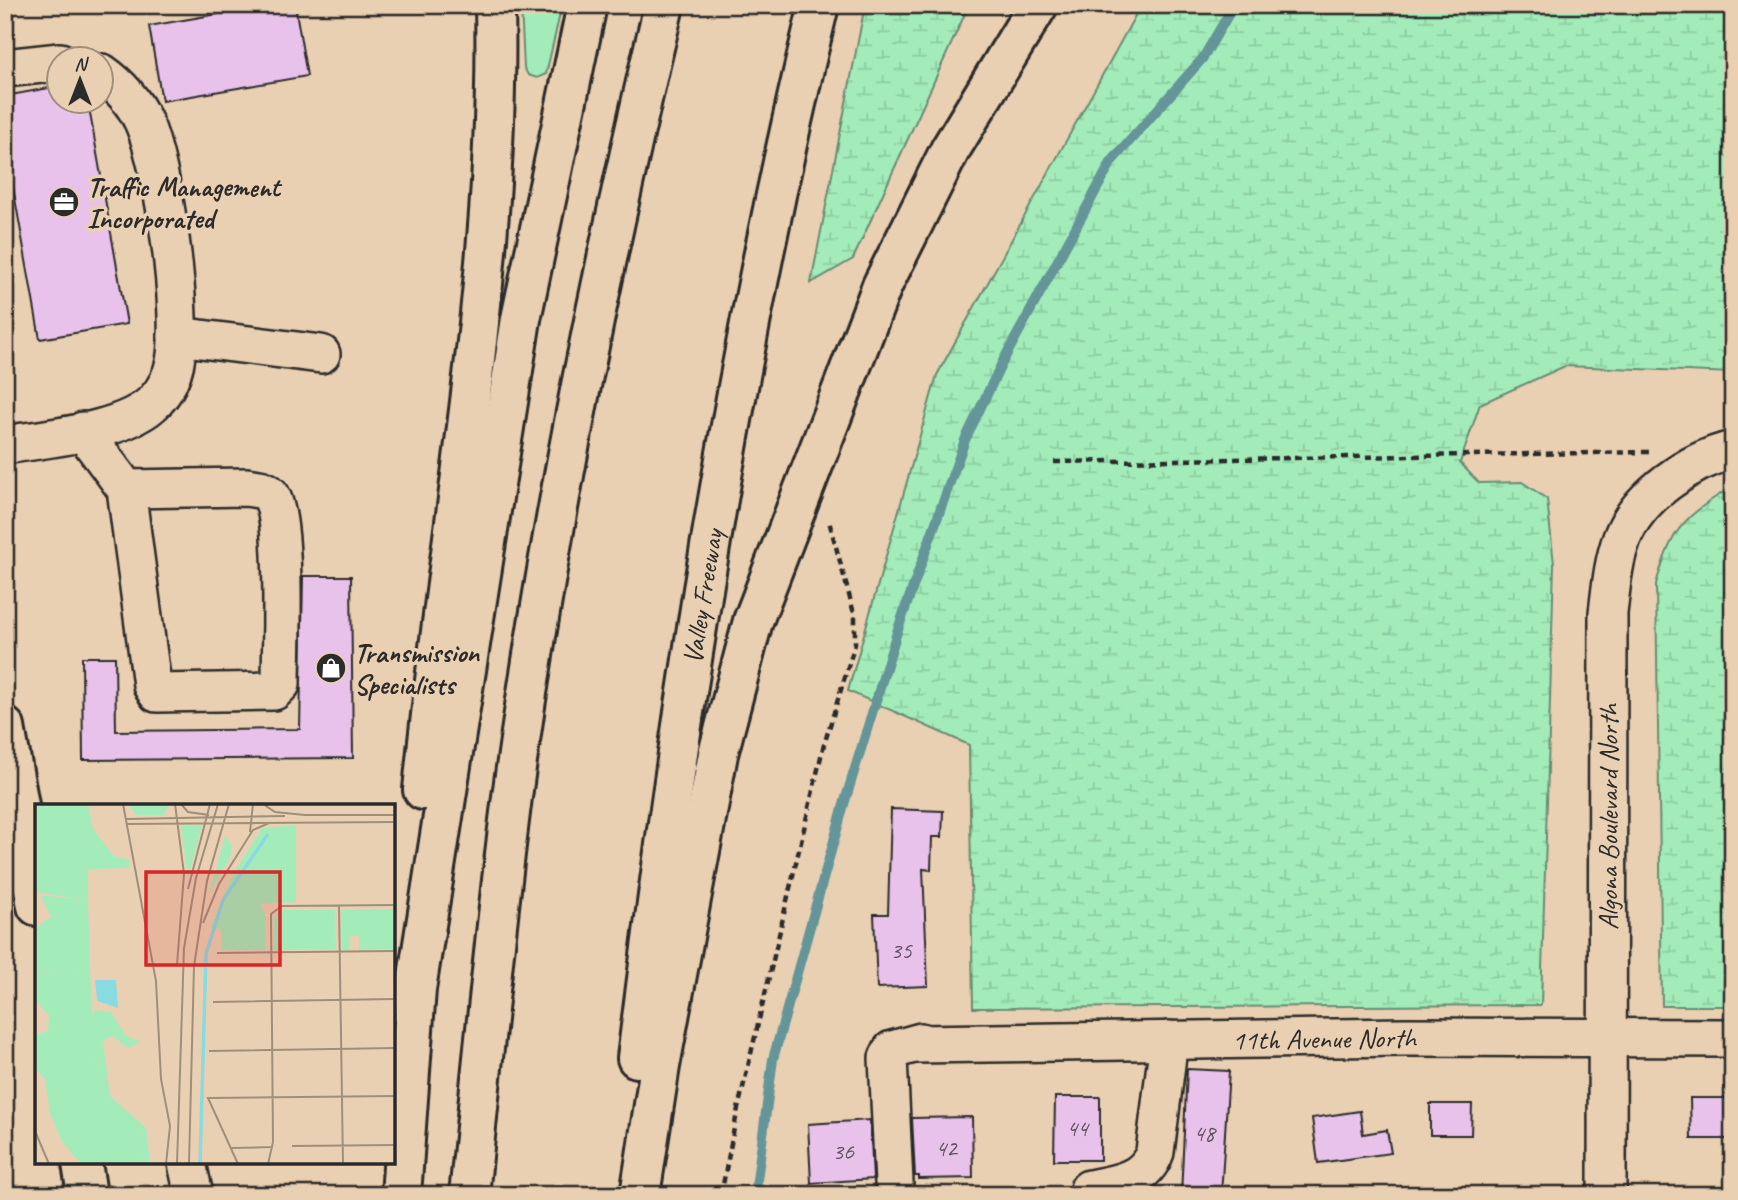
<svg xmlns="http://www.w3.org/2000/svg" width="1738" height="1200" viewBox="0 0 1738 1200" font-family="Caveat,sans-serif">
<defs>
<pattern id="wetland-marsh" width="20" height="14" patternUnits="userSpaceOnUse" patternTransform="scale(1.75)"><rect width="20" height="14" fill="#a3ecba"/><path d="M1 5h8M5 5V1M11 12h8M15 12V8" fill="none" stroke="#8ccba0"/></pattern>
</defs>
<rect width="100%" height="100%" fill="#ead0b2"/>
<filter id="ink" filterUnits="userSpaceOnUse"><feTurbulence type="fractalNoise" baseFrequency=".0143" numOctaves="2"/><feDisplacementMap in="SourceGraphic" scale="14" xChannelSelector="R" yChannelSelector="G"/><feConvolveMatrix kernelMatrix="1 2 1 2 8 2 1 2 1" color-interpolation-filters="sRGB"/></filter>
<g filter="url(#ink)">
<path fill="#a3ecba" stroke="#678c72" stroke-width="2" d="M 521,5 L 562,5 L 546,74 L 537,78 L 528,75 L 524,68 Z"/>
<path fill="url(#wetland-marsh)" stroke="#678c72" stroke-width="2" d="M 865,5 L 969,5 L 853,259 L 811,283 Z
M 1141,5 L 1733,5 L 1733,373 L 1565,366 L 1480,404 L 1460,463 L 1479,483 L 1522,482 L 1547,499 L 1554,564 L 1541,1005 L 973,1008 L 969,745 L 848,691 L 937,375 Z
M 1725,491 L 1733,491 L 1733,1006 L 1662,1006 L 1656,584 C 1671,533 1680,519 1725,491 Z"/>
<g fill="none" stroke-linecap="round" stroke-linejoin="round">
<path stroke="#639599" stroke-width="10" d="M 755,1195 L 773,1059 L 845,801 L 897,632 L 965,440 L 1003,361 L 1112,161 L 1203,58 L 1234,5"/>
</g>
<path fill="#e9c2eb" stroke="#2b2b2b" stroke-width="2" d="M 269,5 L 295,5 L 307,76 L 162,101 L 149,26 Z
M 60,86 L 60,102 L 88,102 L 127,324 L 40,339 L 5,142 L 5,96 Z
M 303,576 L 351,576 L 353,758 L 83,760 L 82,657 L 115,657 L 116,731 L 300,729 Z
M 891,809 L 943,811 L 942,837 L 932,837 L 931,870 L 923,869 L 928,986 L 877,988 L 874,914 L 888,914 Z
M 1187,1069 L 1229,1071 L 1221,1195 L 1181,1195 Z
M 1055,1097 L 1100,1097 L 1100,1160 L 1054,1160 Z
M 1690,1098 L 1733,1098 L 1733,1139 L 1691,1139 Z
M 1430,1104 L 1472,1104 L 1471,1135 L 1430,1135 Z
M 1360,1111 L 1363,1134 L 1387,1130 L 1391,1153 L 1318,1163 L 1312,1118 Z
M 972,1117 L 973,1178 L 919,1179 L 919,1176 L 915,1176 L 912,1118 Z
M 870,1120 L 873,1179 L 811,1183 L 808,1124 Z"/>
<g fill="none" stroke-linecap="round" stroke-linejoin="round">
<g stroke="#2b2b2b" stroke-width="42">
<g id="minor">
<path d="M 5,68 L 60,62"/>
<path d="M 177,336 L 321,354"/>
<path d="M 83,431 L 126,489 L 152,685 L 157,693 L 274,691 L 281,684 C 281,648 287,522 271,496 C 266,488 255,489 247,487 L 126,489"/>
<path d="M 5,445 C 47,438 127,432 156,400 C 166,389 172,376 175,362 C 184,312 164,167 143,121 C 134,102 119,85 102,73"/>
<path id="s1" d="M 916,1044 L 1405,1037 L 1733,1038"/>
<path d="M 187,1163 L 194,1195"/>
<path d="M 894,1183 L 888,1058 L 892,1050 L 921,1042"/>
<path d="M 1089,1189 C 1116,1184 1145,1181 1155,1152 L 1169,1040"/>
<path id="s2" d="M 1607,1195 L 1608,613 C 1611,588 1613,562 1622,538 C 1638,496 1690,460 1733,450"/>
</g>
</g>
<g stroke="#2b2b2b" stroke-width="44">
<path id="major" d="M 5,727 L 37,906
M 82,1163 L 87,1195"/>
</g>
<g stroke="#2b2b2b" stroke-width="44">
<g id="highway">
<path d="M 423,790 C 448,529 501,268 495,5"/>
<path id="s3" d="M 637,1058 C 681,704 735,352 819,5"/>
<path d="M 401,1195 L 416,989 L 521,319 L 587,5"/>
<path d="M 469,1195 C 483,1062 495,929 512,797 C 548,531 602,266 664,5"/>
<path d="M 640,1195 L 660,1066 L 718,754 L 753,621 L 882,286 L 950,150 L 1038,5"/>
</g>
</g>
<path stroke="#2b2b2b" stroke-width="4.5" stroke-dasharray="7 5" stroke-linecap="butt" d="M 1054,462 L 1649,452
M 721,1195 L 737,1113 L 823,748 L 855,644 L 855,617 L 829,521"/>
<use href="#minor" stroke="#ead0b2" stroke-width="37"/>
<use href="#major" stroke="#ead0b2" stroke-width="38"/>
<use href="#highway" stroke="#ead0b2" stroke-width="38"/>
</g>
</g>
<defs>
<g id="office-disc" transform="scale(1.575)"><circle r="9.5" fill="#2b2b2b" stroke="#ead0b2"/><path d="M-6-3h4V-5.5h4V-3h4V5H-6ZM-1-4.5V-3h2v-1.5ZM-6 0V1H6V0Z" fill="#fff"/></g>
<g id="shop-disc" transform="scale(1.575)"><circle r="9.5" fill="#2b2b2b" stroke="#ead0b2"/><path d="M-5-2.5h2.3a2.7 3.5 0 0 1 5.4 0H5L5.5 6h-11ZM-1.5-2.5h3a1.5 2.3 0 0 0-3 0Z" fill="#fff"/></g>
</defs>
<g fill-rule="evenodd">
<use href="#office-disc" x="64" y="202"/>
<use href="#shop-disc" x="331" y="668"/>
</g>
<g text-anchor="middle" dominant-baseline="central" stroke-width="7" stroke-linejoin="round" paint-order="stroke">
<g font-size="24" fill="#5a515b">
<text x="901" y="950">35</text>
<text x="1077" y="1128">44</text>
<text x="1204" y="1133">48</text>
<text x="946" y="1148">42</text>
<text x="843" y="1151">36</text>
</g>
<g font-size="28" font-weight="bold" fill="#2b2b2b" stroke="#ead0b2" text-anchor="start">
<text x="87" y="186">Traffic Management<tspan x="87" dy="32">Incorporated</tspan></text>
<text x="354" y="652">Transmission<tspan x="354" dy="32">Specialists</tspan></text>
</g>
<g font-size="28" fill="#2b2b2b" stroke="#ead0b2">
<text stroke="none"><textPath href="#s3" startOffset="466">Valley Freeway</textPath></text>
<text stroke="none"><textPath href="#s2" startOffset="378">Algona Boulevard North</textPath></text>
<text stroke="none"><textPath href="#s1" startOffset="408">11th Avenue North</textPath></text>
</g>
</g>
<g transform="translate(35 804)">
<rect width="360" height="360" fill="#ead0b2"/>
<path d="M 167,21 L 153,74 L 146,22 ZM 5,91 L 53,96 L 55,167 L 0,169 L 0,124 L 16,113 Z" fill="#a3ecba"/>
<path d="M 0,0 L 53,0 L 58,25 L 79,52 L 94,56 L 94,64 L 53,65 L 53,96 L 0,88 ZM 135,0 L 128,11 L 101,11 L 94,1 ZM 55,167 L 58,224 L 50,243 L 52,252 L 66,261 L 70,300 L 102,321 L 108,360 L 46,360 L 27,338 L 15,309 L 10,276 L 0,263 L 0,231 L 13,227 L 14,212 L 0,196 L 0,169 Z" fill="#a3ecba"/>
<path d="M 261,21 L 261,98 L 225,100 L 231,112 L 230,146 L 186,146 L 186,126 L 176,122 L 198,70 L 227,24 ZM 190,32 L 197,41 L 196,52 L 174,90 ZM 360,105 L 360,145 L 324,146 L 324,132 L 315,132 L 314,146 L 307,146 L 306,106 ZM 244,106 L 300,106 L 301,145 L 239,146 L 239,113 ZM 59,206 L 76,208 L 90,231 L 105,238 L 93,244 L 77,232 L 68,237 L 75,292 L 111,324 L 115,360 L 108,360 L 102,321 L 70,301 L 66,261 L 52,252 L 50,243 Z" fill="#a3ecba"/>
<path d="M 60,176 L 81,176 L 83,204 L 62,197 Z" fill="#89dbe2"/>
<path fill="none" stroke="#89dbe2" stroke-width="3.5" d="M 165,360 L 171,150 L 188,96 L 233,30"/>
<path fill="none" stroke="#9e8e7c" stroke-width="2" d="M 88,0 L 121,177 L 126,275 L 135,322 L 131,360M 140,0 L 149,70 L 142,161M 146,0 L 153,8 L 174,11M 228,0 L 240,8 L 270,11M 268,11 L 361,11M 91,15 L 250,12M 92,20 L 361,18M 215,28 L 218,0M 153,85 L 175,0M 304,102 L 308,360M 168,119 L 184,80 L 218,26 L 234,19M 182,149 L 361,147M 178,198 L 361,195M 174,247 L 361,244M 0,327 L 14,360M 257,342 L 361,341M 196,344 L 238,343M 142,360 L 149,144 L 161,74 L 183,0M 154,360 L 159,162 L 172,77 L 194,0M 203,360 L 173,294 L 361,292M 233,360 L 238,338 L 236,110 L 247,102 L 361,101"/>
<path fill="#d62828" fill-opacity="0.15" stroke="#d62828" stroke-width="3.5" d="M 111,68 L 245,68 L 245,161 L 111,161 Z"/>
<rect width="360" height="360" fill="none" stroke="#2b2b2b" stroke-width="3.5"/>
</g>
<rect width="1738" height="1200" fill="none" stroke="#ead0b2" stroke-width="28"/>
<rect x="14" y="14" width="1710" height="1172" fill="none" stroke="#2b2b2b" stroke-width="2.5" filter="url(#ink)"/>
<g transform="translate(80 80)"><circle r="33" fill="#ead0b2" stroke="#9e8e7c" stroke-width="2"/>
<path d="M0-5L12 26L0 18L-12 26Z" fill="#2b2b2b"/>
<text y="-10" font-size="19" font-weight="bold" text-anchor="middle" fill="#2b2b2b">N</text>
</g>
</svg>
